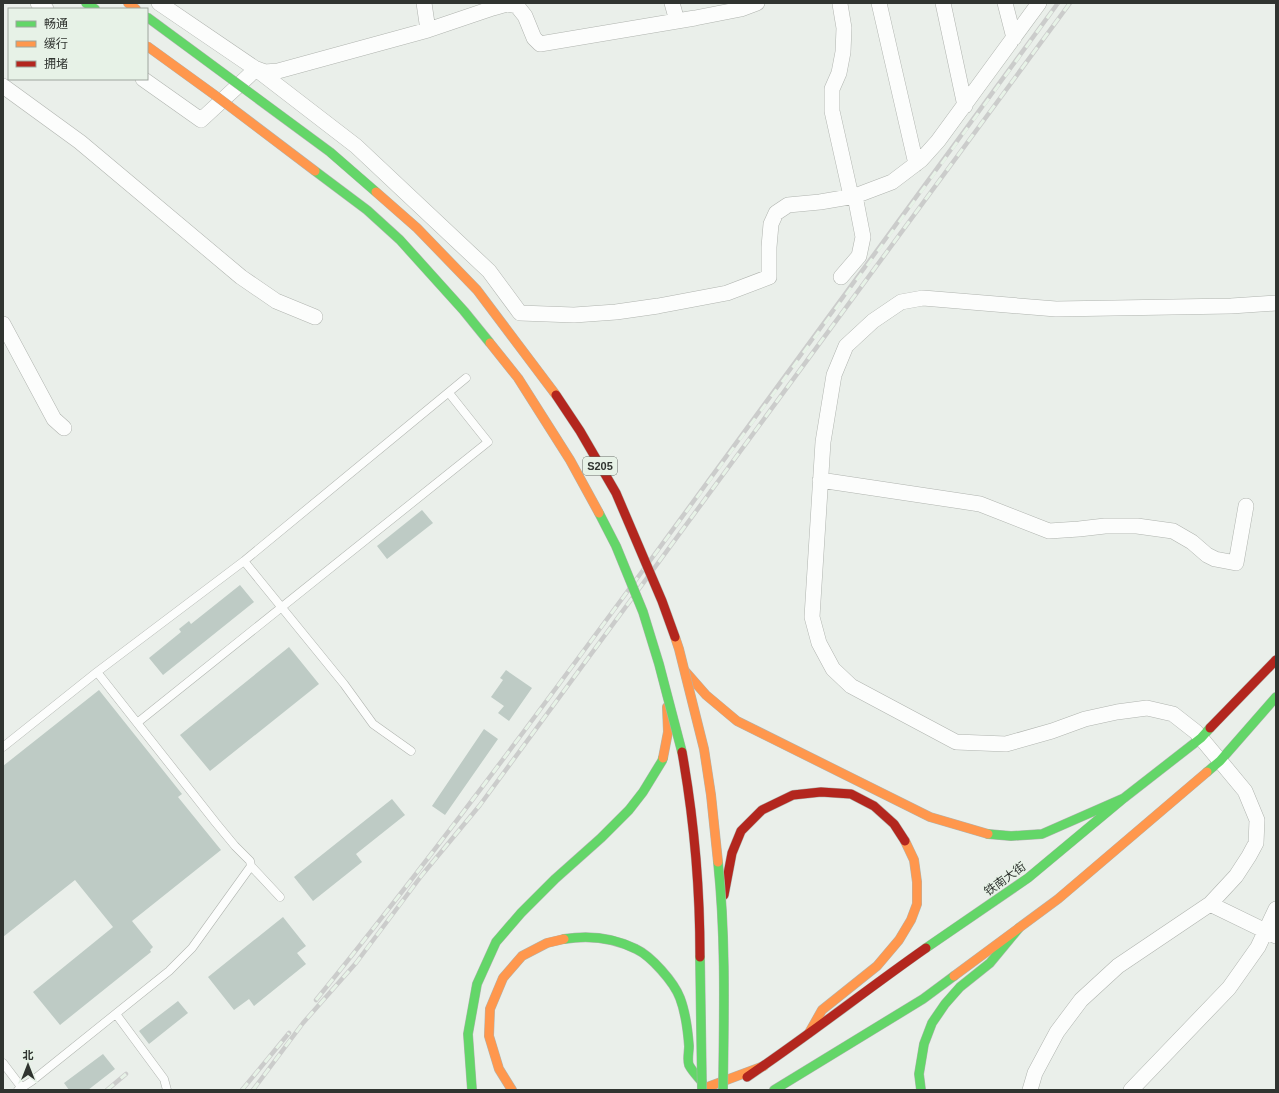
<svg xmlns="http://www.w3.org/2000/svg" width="1279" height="1093" viewBox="0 0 1279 1093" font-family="Arial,'Noto Sans SC',sans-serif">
<rect width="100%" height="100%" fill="#eaefea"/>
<path fill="#becbc5" d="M 422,510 L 433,523 L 387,559 L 377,546 Z
M 240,585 L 254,602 L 163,675 L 149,658 L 181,632 L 179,629 L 189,621 L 191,624 Z
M 289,647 L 319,684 L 210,771 L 180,735 Z
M 506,670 L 532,688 L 509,721 L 498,713 L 504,706 L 491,697 L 503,680 L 500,678 Z
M 99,690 L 182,794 L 178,797 L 221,850 L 132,921 L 153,947 L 150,950 L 151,952 L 60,1025 L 33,992 L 113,927 L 75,880 L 3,937 L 3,766 Z
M 484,729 L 498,739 L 445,815 L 432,806 Z
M 392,799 L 405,815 L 356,854 L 362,862 L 313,901 L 294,877 Z
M 283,917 L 306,946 L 297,953 L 306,964 L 254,1006 L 249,999 L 234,1010 L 208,977 Z
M 178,1001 L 188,1013 L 149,1044 L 139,1031 Z
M 103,1054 L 115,1069 L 88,1090 L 69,1090 L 64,1083 Z"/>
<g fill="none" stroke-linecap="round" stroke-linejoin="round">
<g stroke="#b0b4af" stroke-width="9">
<path id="lane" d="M 244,561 L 344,684 L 373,724 L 411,751
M 97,672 L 216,823 L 235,846 L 250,861 L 251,866 L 280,897
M 137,723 L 488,442 L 449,393
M 3,747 L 97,672 L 244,561 L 466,378
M 116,1014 L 164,1079 L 167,1090
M 3,1063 L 22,1088
M 18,1090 L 32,1081 L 169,971 L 192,948 L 251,866"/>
</g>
<g stroke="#b0b4af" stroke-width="16">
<path id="street" d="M 38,3 L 46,9
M 159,3 L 256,69 L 356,146 L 489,271 L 520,313 L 574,315 L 616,312 L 658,306 L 727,293 L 769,277 L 769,247 L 771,224 L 776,213 L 788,205 L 820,202 L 855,196 L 892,182 L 921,160 L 938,141 L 1039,3
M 424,3 L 428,30
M 672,3 L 677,21
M 879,3 L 916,164
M 943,3 L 965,106
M 1005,3 L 1014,38
M 840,4 L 844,28 L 843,52 L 839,73 L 832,89 L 832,111 L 851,196
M 257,69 L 265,72 L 278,71 L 428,30 L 493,8 L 507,4 L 517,6 L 525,16 L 534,38 L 540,44 L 695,18 L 741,9 L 757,3
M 143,79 L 201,120 L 256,69
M 3,86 L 80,142 L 241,277 L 276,301 L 315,317
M 841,277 L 859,256 L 863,237 L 855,196
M 3,324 L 54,419 L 64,428
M 820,480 L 980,504 L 1049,531 L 1079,529 L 1105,526 L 1137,526 L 1173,531 L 1192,542 L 1207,555 L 1215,559 L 1236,563 L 1246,506
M 1210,904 L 1276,936
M 1030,1090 L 1035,1073 L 1057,1032 L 1081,1000 L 1118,966 L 1210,904 L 1236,876 L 1249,856 L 1256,843 L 1257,820 L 1245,791 L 1196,732 L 1173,714 L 1147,708 L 1117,712 L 1085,719 L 1052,731 L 1006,744 L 956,742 L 851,686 L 833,669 L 819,643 L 812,617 L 823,442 L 834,375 L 846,346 L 873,321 L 901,302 L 923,298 L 1056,309 L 1231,306 L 1276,303
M 1131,1090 L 1229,988 L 1258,947 L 1276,909"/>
</g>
<g stroke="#b0b4af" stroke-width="10">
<path id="fast" d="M 86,3 L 95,9
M 1207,772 L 1220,761 L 1276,697
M 988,834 L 1011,836 L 1042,834 L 1124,798
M 564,939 C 588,935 614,938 636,949 C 651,956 674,982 680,998 C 685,1011 688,1033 689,1046 C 689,1052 687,1060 689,1065 C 692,1071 698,1077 702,1082
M 926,948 L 1028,878 L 1124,798 L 1201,738 L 1210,728
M 472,1090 L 468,1034 L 477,984 L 496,942 L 521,913 L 555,879 L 601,838 L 629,810 L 643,792 L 662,761 L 663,758
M 774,1090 L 923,999 L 954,976
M 921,1090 L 919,1074 L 924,1044 L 932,1023 L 945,1004 L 960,987 L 990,963 L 1019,928"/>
</g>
<g stroke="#b0b4af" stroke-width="10">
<path id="slow" d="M 128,3 L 136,9
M 685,671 L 706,695 L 737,721 L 930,817 L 988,834
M 663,758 L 668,732 L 667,707
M 954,976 L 1058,899 L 1207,772
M 809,1033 L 822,1010 L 877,966 L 899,940 L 911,920 L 917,904 L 917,882 L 914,860 L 905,841
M 705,1088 L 764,1066
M 512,1090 L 499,1069 L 489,1036 L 490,1009 L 503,978 L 522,956 L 547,943 L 564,939"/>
</g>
<g stroke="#b0b4af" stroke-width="10">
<path id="jam" d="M 1210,728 L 1276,660
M 724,895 L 732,853 L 741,831 L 762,810 L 793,795 L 821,792 L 851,794 L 874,806 L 894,824 L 905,841
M 747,1077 C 808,1036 866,990 926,948"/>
</g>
<use href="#lane" stroke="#fcfdfc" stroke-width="8"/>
<use href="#street" stroke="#fcfdfc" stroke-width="15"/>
<use href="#fast" stroke="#63d668" stroke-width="9"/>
<use href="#slow" stroke="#ff974d" stroke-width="9"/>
<use href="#jam" stroke="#b3261e" stroke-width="9"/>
<g stroke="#cbcccb" stroke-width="4.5">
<path id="rail" d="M 316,1000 C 429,861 535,717 641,573 C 781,384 920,194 1058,3
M 107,1090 L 126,1074
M 242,1090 L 289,1033
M 253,1090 L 303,1023 L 356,963 L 422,875 L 480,805 L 1070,3"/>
</g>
<use href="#rail" stroke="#e7f2e7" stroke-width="3" stroke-dasharray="9" stroke-linecap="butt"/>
<g stroke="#b0b4af" stroke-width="10" stroke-linecap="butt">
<path id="fast-bridge" d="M 147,17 L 330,152 L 376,192
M 315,171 L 367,210 L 400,240 L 464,311 L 490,343
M 599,513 L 616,546 L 643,612 L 659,664 L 682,752
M 718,862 C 726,938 724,1014 723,1090
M 700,957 L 702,1090"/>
</g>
<g stroke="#b0b4af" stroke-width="10" stroke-linecap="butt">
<path id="slow-bridge" d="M 147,46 L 216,96 L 315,171
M 376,192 L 417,228 L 477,290 L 556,395
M 490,343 L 518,378 L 570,460 L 599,513
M 675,637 L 679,649 L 704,749 L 711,795 L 718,862"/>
</g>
<g stroke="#b0b4af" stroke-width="10" stroke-linecap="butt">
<path id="jam-bridge" d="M 556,395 L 580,431 L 616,493 L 662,601 L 675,637
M 682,752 C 694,819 700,888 700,957"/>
</g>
<use href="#fast-bridge" stroke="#63d668" stroke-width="9"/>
<use href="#slow-bridge" stroke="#ff974d" stroke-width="9"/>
<use href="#jam-bridge" stroke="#b3261e" stroke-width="9"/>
</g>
<g text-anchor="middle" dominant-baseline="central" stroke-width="3" stroke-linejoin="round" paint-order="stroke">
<rect fill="#e7f2e7" stroke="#676d67" stroke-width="1" x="583" y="457" width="34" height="18" rx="3"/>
<g font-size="11" font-weight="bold" fill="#303430">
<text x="600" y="466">S205</text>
</g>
<g font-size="12" fill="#303430" stroke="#e7f2e7">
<text transform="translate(1005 879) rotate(-36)">铁南大街</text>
</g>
</g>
<rect width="1279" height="1093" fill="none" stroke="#303430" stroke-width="8"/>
<rect x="8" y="8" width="140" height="72" fill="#e7f2e7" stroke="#9ea69e"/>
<rect x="16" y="21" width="20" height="6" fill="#63d668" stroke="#9ea69e"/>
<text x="44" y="28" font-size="12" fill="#303430">畅通</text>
<rect x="16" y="41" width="20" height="6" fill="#ff974d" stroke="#9ea69e"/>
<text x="44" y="48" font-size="12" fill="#303430">缓行</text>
<rect x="16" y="61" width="20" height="6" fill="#b3261e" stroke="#9ea69e"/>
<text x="44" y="68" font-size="12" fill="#303430">拥堵</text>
<g transform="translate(28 1065)" stroke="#e7f2e7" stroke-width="3" paint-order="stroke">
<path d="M0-3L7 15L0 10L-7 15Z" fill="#303430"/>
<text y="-6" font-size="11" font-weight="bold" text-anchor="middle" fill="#303430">北</text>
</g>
</svg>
